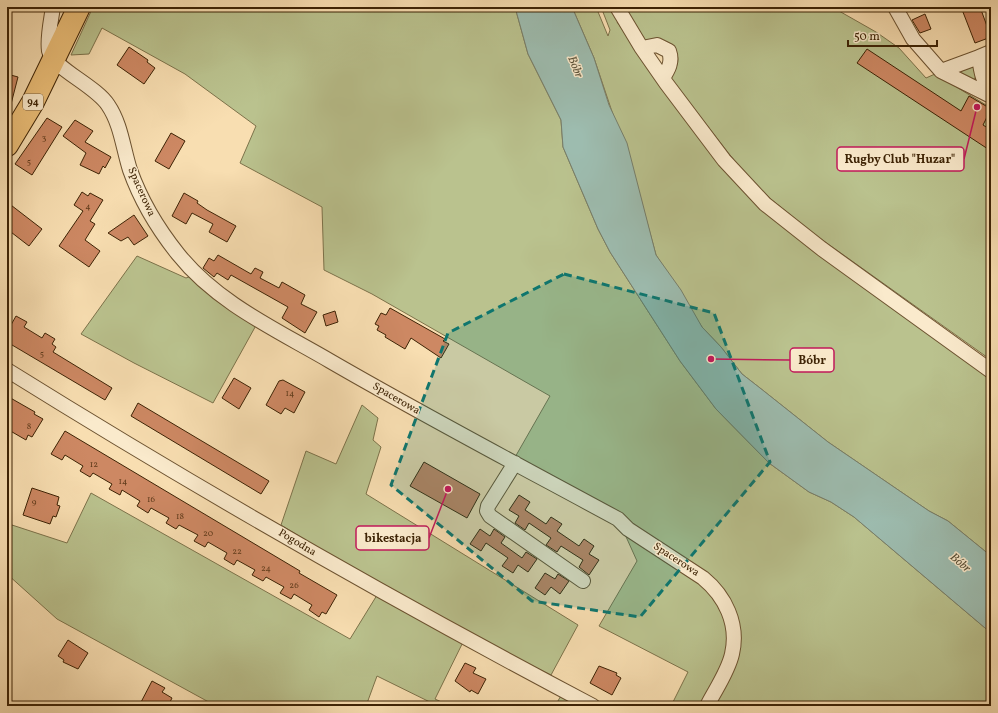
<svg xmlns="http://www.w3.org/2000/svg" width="998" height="713" viewBox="0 0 998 713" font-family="Vollkorn,serif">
<rect width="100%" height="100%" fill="#f8deb1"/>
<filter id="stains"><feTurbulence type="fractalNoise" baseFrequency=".005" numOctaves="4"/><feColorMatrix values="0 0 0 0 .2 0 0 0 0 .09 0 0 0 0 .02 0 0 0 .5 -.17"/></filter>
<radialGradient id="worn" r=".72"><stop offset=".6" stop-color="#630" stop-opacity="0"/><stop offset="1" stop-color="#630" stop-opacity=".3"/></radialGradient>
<path fill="#bac28e" stroke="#7c724a" d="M 93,7 L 515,7 L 528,54 L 561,120 L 563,147 L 598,229 L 610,252 L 680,361 L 716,409 L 769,463 L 809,492 L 831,502 L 854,517 L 991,633 L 991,706 L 671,706 L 688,672 L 599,626 L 637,561 L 618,519 L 514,459 L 550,396 L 372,294 L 324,270 L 322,207 L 240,163 L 256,126 L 185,74 L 102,28 L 89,54 L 71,55 Z
M 572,7 L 596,7 L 608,36 L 610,30 L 601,7 L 613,7 L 621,25 L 617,22 L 640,54 L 765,204 L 991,371 L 991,556 L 948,521 L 929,511 L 828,442 L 760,388 L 742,374 L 721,347 L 702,327 L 656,255 L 638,189 L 594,58 Z
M 622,7 L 832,7 L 876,32 L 899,48 L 926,78 L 935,74 L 991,108 L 991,360 L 814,234 L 772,200 L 744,173 L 671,79 L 669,74 C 683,66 679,49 667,42 L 647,44 Z
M 975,66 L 976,76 L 974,80 L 959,72 Z
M 137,256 L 186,278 L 196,274 L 259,320 L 213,403 L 134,363 L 81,334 Z
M 362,405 L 378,418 L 373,440 L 381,447 L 366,494 L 578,625 L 551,675 L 467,634 L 435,699 L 450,706 L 438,706 L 377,676 L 366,706 L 216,706 L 57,619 L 7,574 L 7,538 L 12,525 L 67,543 L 91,493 L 350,639 L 382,587 L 281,525 L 306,451 L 336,464 Z
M 562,694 L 586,706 L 555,706 Z"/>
<path fill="#9dbcaf" stroke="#777f6b" d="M 515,7 L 572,7 L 594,58 L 609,105 L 627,143 L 656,255 L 681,290 L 702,327 L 721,347 L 742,374 L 760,388 L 828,442 L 929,511 L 948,521 L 991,556 L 991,633 L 854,517 L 831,502 L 809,492 L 769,463 L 716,409 L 680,361 L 610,252 L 598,229 L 563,147 L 561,120 L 528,54 Z"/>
<path fill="#cd8863" stroke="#3d2305" d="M 961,7 L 980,7 L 991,37 L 975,43 Z
M 925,14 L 931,29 L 920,33 L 912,20 Z
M 129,47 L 148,60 L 147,62 L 155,68 L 144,84 L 117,65 Z
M 867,49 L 961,111 L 969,96 L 991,109 L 983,125 L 991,130 L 991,151 L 857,63 Z
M 7,74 L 18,77 L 10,108 L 7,107 Z
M 47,118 L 62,127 L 32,175 L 15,164 Z
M 75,120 L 93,131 L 85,142 L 111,157 L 105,168 L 103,166 L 99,174 L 80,165 L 86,153 L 63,136 Z
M 171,133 L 185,141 L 169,169 L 155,161 Z
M 82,192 L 88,196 L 90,193 L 103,200 L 90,221 L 95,224 L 85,240 L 100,251 L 89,267 L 59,246 L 83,211 L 74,205 Z
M 184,193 L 198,201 L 197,203 L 207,210 L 236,226 L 227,242 L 209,232 L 213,224 L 192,213 L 186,224 L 172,216 Z
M 7,202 L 42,229 L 29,246 L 7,229 Z
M 134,215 L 148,236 L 134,245 L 128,237 L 121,241 L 108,233 Z
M 218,255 L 251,274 L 255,268 L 263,272 L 260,278 L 279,288 L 282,282 L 305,295 L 301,304 L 317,312 L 305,333 L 282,318 L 288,307 L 231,275 L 228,280 L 217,273 L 214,277 L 203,268 L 209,258 L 214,261 Z
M 390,308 L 445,339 L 443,341 L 449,344 L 441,358 L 411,338 L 405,349 L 385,337 L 386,335 L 377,330 L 379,326 L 375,324 L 381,313 L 386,315 Z
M 335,311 L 338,322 L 326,326 L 323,315 Z
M 16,316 L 27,322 L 24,327 L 42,338 L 45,333 L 55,339 L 52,344 L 56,347 L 53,352 L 112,388 L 105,400 L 7,342 L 7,332 Z
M 234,378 L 251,388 L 239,409 L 222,398 Z
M 283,380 L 305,392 L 294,413 L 285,408 L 281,414 L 266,405 L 279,381 Z
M 7,396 L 35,412 L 34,414 L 43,419 L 32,437 L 28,435 L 26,440 L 7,429 Z
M 138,403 L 269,481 L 261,494 L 131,416 Z
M 65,431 L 300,571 L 299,573 L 337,595 L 326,614 L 322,612 L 319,617 L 309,610 L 312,605 L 294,594 L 291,599 L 280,593 L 284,587 L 266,577 L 263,581 L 252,575 L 255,570 L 237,560 L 234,565 L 224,559 L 227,553 L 208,542 L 205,547 L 194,541 L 198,535 L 179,525 L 176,529 L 166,523 L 169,518 L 151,508 L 148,513 L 137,506 L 140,501 L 122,490 L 120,495 L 109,489 L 112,484 L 93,473 L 90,477 L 80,471 L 83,466 L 65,455 L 62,460 L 51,454 Z
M 424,462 L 480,494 L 467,518 L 410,486 Z
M 32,488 L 59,497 L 57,505 L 60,506 L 56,517 L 53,516 L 50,524 L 23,515 Z
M 519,495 L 530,502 L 525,510 L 546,524 L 551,517 L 562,524 L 557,531 L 579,546 L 584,539 L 594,546 L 589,554 L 599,560 L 589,575 L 579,567 L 583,560 L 561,546 L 557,552 L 546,545 L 551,538 L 529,523 L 525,530 L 515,523 L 519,516 L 509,510 Z
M 480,529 L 490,536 L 494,529 L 505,537 L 501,543 L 522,558 L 526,552 L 537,559 L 528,572 L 518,565 L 513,573 L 502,566 L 508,558 L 486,543 L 481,551 L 470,544 Z
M 545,573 L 555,579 L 558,574 L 569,581 L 560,594 L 551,587 L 545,595 L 535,588 Z
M 68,640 L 88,653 L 78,669 L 63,662 L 64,660 L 58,656 Z
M 465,663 L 476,668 L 473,673 L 486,679 L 478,694 L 471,690 L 470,692 L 455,681 Z
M 599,666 L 617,673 L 616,675 L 621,678 L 612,695 L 590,683 Z
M 152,681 L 165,688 L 162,692 L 172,698 L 168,706 L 139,706 Z"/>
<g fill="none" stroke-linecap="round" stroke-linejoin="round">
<g stroke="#6c5230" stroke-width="16">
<path id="minor" d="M 53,7 C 51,21 47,38 49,51 C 53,68 96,86 108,105 C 121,124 123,148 130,170 C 141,201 158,229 178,254 C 217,303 277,330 330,361 C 425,416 522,467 618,519 L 628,529 L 703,578 C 725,596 739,624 732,654 C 728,672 715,690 707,706
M 617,7 L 641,47 L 666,83 L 724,160 L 765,204 L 822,249 L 991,371
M 895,7 L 913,39 L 941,71 L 991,96
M 642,48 L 657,45 L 669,51 C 673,62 668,70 663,78
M 991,52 L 979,57 C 981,72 983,82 991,94
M 941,71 L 979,57
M 7,370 C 198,489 394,601 593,706
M 515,463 L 488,506 L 487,511 L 490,516 L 583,581"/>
</g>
<g stroke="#3d2305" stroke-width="24">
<path id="primary" d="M 7,145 L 33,102 L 79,7"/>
</g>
<use href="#minor" stroke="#faeacc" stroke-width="14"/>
<use href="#primary" stroke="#ecbf78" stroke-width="22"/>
</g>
<path fill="#0f766e" fill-opacity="0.2" stroke="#0f766e" stroke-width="3" stroke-dasharray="8 5" stroke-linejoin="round" d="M 564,274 L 714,313 L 770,462 L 640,617 L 532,601 L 391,485 L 448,333 Z"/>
<g text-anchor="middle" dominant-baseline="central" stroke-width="3" stroke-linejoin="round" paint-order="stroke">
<g font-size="9" fill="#613c1c">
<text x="44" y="137">3</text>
<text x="29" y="161">5</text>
<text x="88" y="206">4</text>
<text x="42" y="353">5</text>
<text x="290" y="393">14</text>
<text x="29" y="426">8</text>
<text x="94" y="464">12</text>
<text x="123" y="481">14</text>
<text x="151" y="499">16</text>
<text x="34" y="502">9</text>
<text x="180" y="516">18</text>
<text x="208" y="533">20</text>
<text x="237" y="551">22</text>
<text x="266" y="568">24</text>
<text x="294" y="585">26</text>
</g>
<rect fill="#faeacc" stroke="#765f41" stroke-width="1" x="23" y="94" width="20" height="16" rx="3"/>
<g font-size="10" font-weight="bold" fill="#3d2305">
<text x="33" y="102">94</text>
</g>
<g font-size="11" fill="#3d2305" stroke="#faeacc">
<text transform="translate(141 192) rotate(66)">Spacerowa</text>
<text transform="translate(396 399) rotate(30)">Spacerowa</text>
<text transform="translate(297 543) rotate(31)">Pogodna</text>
<text transform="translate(676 560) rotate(33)">Spacerowa</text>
</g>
<g font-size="12" font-style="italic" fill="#5a5138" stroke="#faeacc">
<text transform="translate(575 67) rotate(68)">Bóbr</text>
<text transform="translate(960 563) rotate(40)">Bóbr</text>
</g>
</g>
<path fill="none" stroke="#c2185b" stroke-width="1.5" d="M977 107L964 159M711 359L790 360M448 489L429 538"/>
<g fill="#c2185b" stroke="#faeacc" stroke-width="1.5">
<circle cx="977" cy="107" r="4"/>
<circle cx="711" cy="359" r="4"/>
<circle cx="448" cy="489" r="4"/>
</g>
<g fill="#faeacc" stroke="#c2185b" stroke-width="1.5">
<rect x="837" y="147" width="127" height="24" rx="4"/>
<rect x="790" y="348" width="44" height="24" rx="4"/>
<rect x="356" y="526" width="73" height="24" rx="4"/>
</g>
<g font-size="12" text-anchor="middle" font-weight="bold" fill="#3d2305">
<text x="900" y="163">Rugby Club "Huzar"</text>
<text x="812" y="364">Bóbr</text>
<text x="393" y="542">bikestacja</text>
</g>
<rect width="998" height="713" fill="none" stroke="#f8deb1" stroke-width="24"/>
<rect x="8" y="8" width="982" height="697" fill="none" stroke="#3d2305" stroke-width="2"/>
<rect x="12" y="12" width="974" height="689" fill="none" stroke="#3d2305"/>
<path d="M848 40v6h89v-6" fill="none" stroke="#3d2305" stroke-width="2"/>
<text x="854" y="40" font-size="12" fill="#3d2305" stroke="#faeacc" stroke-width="3" paint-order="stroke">50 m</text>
<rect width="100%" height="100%" filter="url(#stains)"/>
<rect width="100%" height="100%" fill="url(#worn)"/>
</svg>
